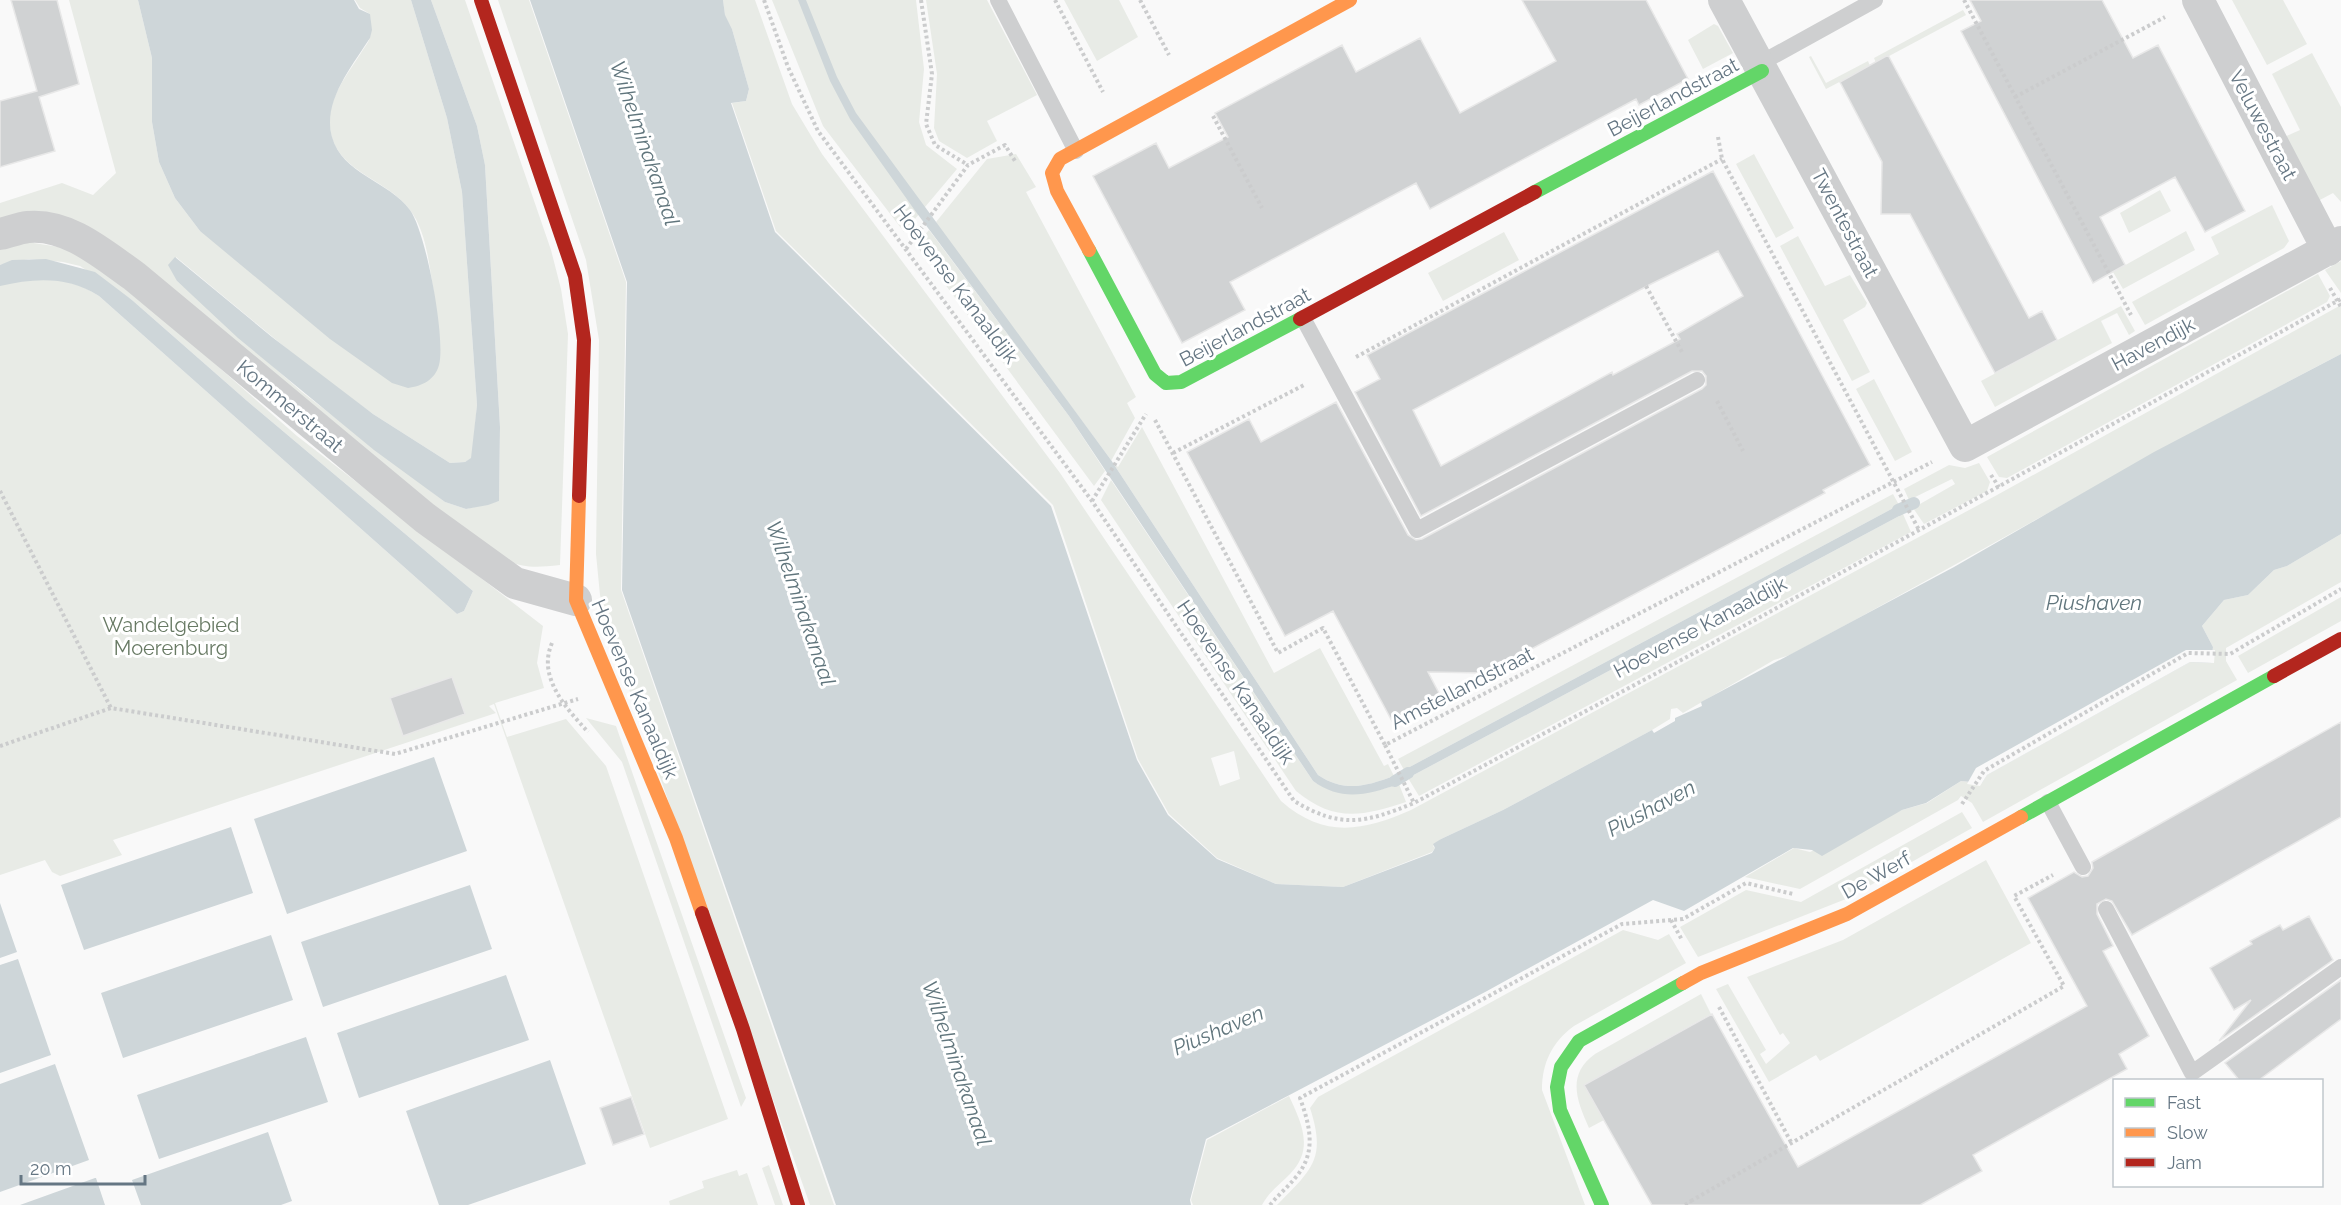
<svg xmlns="http://www.w3.org/2000/svg" width="2341" height="1205" viewBox="0 0 2341 1205" font-family="Raleway,sans-serif">
<rect width="100%" height="100%" fill="#f9f9f9"/>
<path fill="#e8ebe6" fill-rule="evenodd" d="M 69,0 L 138,0 L 152,58 L 152,122 L 159,162 L 175,198 L 200,231 L 434,293 C 429,266 427,232 410,210 C 387,178 334,172 330,127 C 327,99 347,75 361,53 C 364,48 369,42 370,37 C 371,30 370,21 370,14 L 360,8 L 355,0 L 411,0 L 447,118 L 462,192 L 477,405 L 472,458 L 465,462 L 450,463 L 373,414 L 321,377 L 176,257 L 177,281 L 302,392 L 445,502 L 466,509 L 499,501 L 500,427 L 485,165 L 477,126 L 431,0 L 465,0 L 551,250 L 561,289 L 568,334 L 560,565 C 531,568 521,568 494,555 L 157,277 L 0,222 L 0,203 L 62,183 L 93,195 L 116,173 Z
M 498,0 L 529,0 L 626,282 L 621,590 L 834,1205 L 810,1205 L 607,626 L 600,595 L 596,554 L 599,340 L 586,260 Z
M 723,0 L 755,0 L 792,104 L 822,154 L 1060,473 L 1281,801 C 1324,839 1363,831 1411,810 L 1997,495 L 2341,305 L 2341,354 C 2155,450 1975,556 1790,655 L 1774,660 L 1683,713 L 1677,708 L 1671,709 L 1670,719 L 1652,730 L 1503,810 L 1441,839 L 1433,846 L 1435,848 L 1432,852 L 1343,887 L 1276,884 L 1217,858 L 1169,814 L 1138,759 L 1053,505 L 776,231 L 732,103 L 746,101 L 749,89 L 732,29 L 725,16 ZM 1234,751 L 1240,779 L 1220,786 L 1211,758 Z
M 772,0 L 916,0 L 924,69 L 919,122 L 926,145 L 957,169 L 904,232 L 823,126 Z
M 926,0 L 987,0 L 1037,95 L 987,121 L 997,141 L 967,158 L 939,141 L 934,128 L 937,74 Z
M 1064,0 L 1119,0 L 1138,37 L 1097,61 Z
M 2232,0 L 2283,0 L 2307,44 L 2267,65 Z
M 1963,10 L 1966,15 L 1876,63 L 1874,58 Z
M 1714,24 L 1718,26 L 1733,53 L 1703,69 L 1688,40 Z
M 2312,53 L 2341,107 L 2341,202 L 2333,193 L 2318,201 L 2284,137 L 2300,130 L 2272,74 Z
M 1811,56 L 1826,83 L 1868,61 L 1870,66 L 1826,89 L 1809,57 Z
M 1016,154 L 1036,187 L 1026,192 L 1136,397 L 1127,403 L 1135,418 L 1111,461 L 1118,467 L 1142,427 L 1274,673 L 1320,648 L 1384,766 L 1388,764 L 1394,776 C 1366,786 1345,793 1318,775 L 1111,460 L 941,231 L 936,222 L 987,159 Z
M 1754,154 L 1794,228 L 1776,238 L 1736,164 Z
M 2160,190 L 2171,211 L 2129,233 L 2120,213 Z
M 2272,205 L 2289,241 L 2284,248 L 2145,325 L 2132,302 L 2219,254 L 2211,237 Z
M 929,230 L 1069,416 L 1105,471 L 1094,486 L 916,245 Z
M 2186,231 L 2195,250 L 2123,289 L 2113,272 Z
M 1504,232 L 1519,260 L 1443,301 L 1428,273 Z
M 1798,236 L 1825,286 L 1850,275 L 1867,303 L 1865,307 L 1843,320 L 1870,372 L 1852,381 L 1780,246 Z
M 27,242 L 66,248 L 130,289 L 297,436 L 543,626 L 537,663 L 544,688 L 495,703 L 507,737 L 566,719 L 606,766 L 728,1119 L 650,1148 L 494,704 L 489,706 L 496,713 L 113,840 L 122,855 L 60,876 L 52,872 L 45,860 L 0,875 L 0,283 L 40,269 L 51,280 C 69,281 84,286 99,296 L 457,614 L 464,611 L 473,591 L 246,400 L 132,300 L 80,266 L 63,262 L 29,259 L 0,265 L 0,249 Z
M 2341,261 L 2341,293 L 2325,270 Z
M 2318,274 L 2330,296 L 2327,302 L 2007,478 L 1999,477 L 1987,457 Z
M 2121,306 L 2135,331 L 2129,335 L 2117,313 L 2101,321 L 2112,343 L 1995,407 L 1981,381 Z
M 1874,379 L 1912,452 L 1895,461 L 1856,389 Z
M 1979,463 L 1990,482 L 1987,491 L 1924,524 L 1913,508 L 1955,484 L 1952,479 L 1909,500 L 1904,489 L 1949,465 L 1965,468 Z
M 1111,480 L 1313,781 C 1339,799 1370,794 1399,784 L 1406,802 C 1362,816 1335,823 1296,791 L 1101,500 Z
M 1893,494 L 1899,505 L 1404,770 L 1398,759 Z
M 1903,514 L 1911,532 L 1419,796 L 1408,778 Z
M 2341,534 L 2341,582 L 2226,648 L 2226,661 L 2237,680 L 1983,822 L 1972,803 L 1961,796 L 1958,800 L 1800,889 L 1745,877 L 1794,848 L 1810,852 L 1902,810 L 1927,803 L 1961,781 L 1982,783 L 1987,775 L 2190,662 L 2211,662 L 2213,647 L 2202,626 L 2224,600 L 2248,595 L 2274,570 L 2287,566 Z
M 2341,597 L 2341,621 L 2248,673 L 2238,656 Z
M 586,718 L 616,726 L 746,1098 L 741,1107 L 622,762 Z
M 1962,812 L 1972,828 L 1846,899 L 1698,957 L 1680,927 L 1746,890 L 1801,902 Z
M 1986,860 L 2031,943 L 1820,1061 L 1816,1055 L 1769,1082 L 1716,989 L 1728,984 L 1766,1050 L 1760,1054 L 1766,1064 L 1790,1043 L 1783,1033 L 1780,1035 L 1747,977 L 1843,940 Z
M 1623,930 L 1658,940 L 1669,934 L 1686,963 L 1574,1026 C 1552,1042 1542,1063 1542,1090 L 1585,1205 L 1277,1205 C 1311,1170 1327,1160 1310,1108 L 1318,1097 Z
M 1701,994 L 1711,1014 L 1584,1085 L 1604,1120 L 1589,1128 C 1577,1101 1566,1075 1595,1054 Z
M 1289,1096 C 1301,1122 1315,1149 1290,1174 C 1280,1184 1269,1192 1262,1205 L 1193,1205 L 1191,1200 L 1207,1140 Z
M 769,1165 L 783,1205 L 775,1205 L 762,1168 Z
M 737,1170 L 739,1176 L 747,1173 L 758,1205 L 670,1205 L 669,1201 L 704,1188 L 702,1181 Z"/>
<path fill="#ced6d9" d="M 138,0 L 354,0 L 359,9 L 370,14 L 372,30 L 370,38 C 352,66 322,102 332,137 C 342,174 389,181 410,210 C 426,232 446,339 439,365 C 435,380 422,386 408,388 L 392,383 L 330,339 L 200,231 L 175,198 L 159,162 L 152,122 L 152,58 Z
M 411,0 L 431,0 L 477,126 L 485,165 L 500,427 L 499,501 L 488,505 L 466,509 L 445,502 L 374,450 L 238,338 L 177,281 L 168,265 L 175,257 L 272,337 L 373,414 L 450,463 L 465,462 L 471,458 L 477,405 L 462,192 L 447,118 Z
M 530,0 L 723,0 L 725,15 L 732,29 L 749,89 L 746,101 L 731,103 L 775,232 L 1051,506 L 1137,760 L 1168,815 L 1217,859 L 1276,884 L 1343,887 L 1432,853 L 1435,848 L 1433,844 L 1441,839 L 1503,810 L 1652,730 L 1654,733 L 1675,721 L 1675,718 L 1702,706 L 1701,702 L 1954,567 L 2154,452 L 2341,354 L 2341,534 L 2287,566 L 2274,570 L 2248,595 L 2224,600 L 2202,626 L 2213,647 L 2211,663 L 2190,662 L 1987,775 L 1982,783 L 1961,781 L 1926,803 L 1902,810 L 1822,856 L 1812,850 L 1793,848 L 1684,911 L 1653,900 L 1487,991 L 1206,1139 L 1190,1200 L 1191,1205 L 836,1205 L 622,590 L 627,282 Z
M 798,0 L 806,0 L 837,77 L 856,113 L 1111,460 L 1318,775 C 1345,793 1366,786 1394,776 L 1399,784 C 1367,795 1342,802 1313,781 L 1069,416 L 916,212 L 850,119 L 830,81 Z
M 46,259 L 95,272 L 132,300 L 246,400 L 473,591 L 464,611 L 457,614 L 99,296 C 68,276 35,278 0,286 L 0,265 L 12,260 Z
M 1899,505 L 1903,514 L 1408,778 L 1404,770 Z
M 434,757 L 467,851 L 287,914 L 254,819 Z
M 231,827 L 253,893 L 84,950 L 61,885 Z
M 470,885 L 492,949 L 323,1007 L 301,942 Z
M 0,903 L 17,952 L 0,958 Z
M 271,935 L 293,1000 L 123,1058 L 101,993 Z
M 18,959 L 51,1055 L 0,1073 L 0,965 Z
M 506,975 L 529,1040 L 359,1098 L 337,1033 Z
M 306,1037 L 328,1102 L 159,1159 L 137,1095 Z
M 550,1060 L 586,1164 L 468,1205 L 439,1205 L 406,1111 Z
M 55,1064 L 89,1160 L 0,1192 L 0,1084 Z
M 268,1132 L 292,1201 L 281,1205 L 141,1205 L 132,1180 Z
M 96,1178 L 105,1205 L 20,1205 L 95,1178 Z"/>
<path fill="#f9f9f9" d="M 2186,650 L 2215,650 L 2214,663 L 2190,662 L 1987,775 L 1980,786 L 1967,784 L 1976,768 Z"/>
<g fill="none" stroke-linecap="round" stroke-linejoin="round">
<path stroke="#ced6d9" stroke-width="12" d="M 1898,510 L 1914,503
M 1395,781 L 1408,773"/>
</g>
<path fill="#d0d2d3" stroke="#e8e8e8" stroke-width="1.5" fill-rule="evenodd" d="M 11,0 L 57,0 L 79,84 L 39,97 L 55,151 L 0,167 L 0,101 L 37,91 Z
M 1522,0 L 1646,0 L 1688,79 L 1639,105 L 1636,99 L 1430,209 L 1416,183 L 1230,282 L 1245,310 L 1182,343 L 1093,176 L 1156,143 L 1169,168 L 1228,137 L 1215,113 L 1342,45 L 1356,72 L 1420,38 L 1460,113 L 1556,61 Z
M 1970,0 L 2102,0 L 2133,58 L 2158,45 L 2245,211 L 2205,232 L 2175,177 L 2100,217 L 2125,265 L 2093,283 L 1961,31 L 1981,21 Z
M 1888,55 L 2029,318 L 2042,311 L 2057,340 L 1995,373 L 1910,214 L 1881,214 L 1882,162 L 1840,82 Z
M 1713,171 L 1870,465 L 1823,490 L 1825,493 L 1486,673 L 1428,672 L 1441,697 L 1393,723 L 1333,611 L 1285,636 L 1187,452 L 1249,419 L 1261,442 L 1336,402 L 1408,535 L 1416,540 L 1422,539 L 1702,389 L 1706,385 L 1706,376 L 1702,371 L 1692,371 L 1421,516 L 1355,392 L 1380,379 L 1367,355 ZM 1718,251 L 1743,296 L 1677,334 L 1680,339 L 1613,375 L 1612,372 L 1441,466 L 1413,410 L 1651,284 Z
M 452,677 L 465,714 L 403,736 L 390,698 Z
M 2341,722 L 2341,817 L 2132,935 L 2112,901 L 2106,899 L 2097,904 L 2097,914 L 2113,946 L 2103,951 L 2149,1036 L 2119,1054 L 2127,1069 L 1973,1155 L 1982,1171 L 1920,1205 L 1652,1205 L 1584,1085 L 1712,1014 L 1798,1167 L 2087,1006 L 2028,898 L 2074,872 L 2082,877 L 2088,876 L 2093,868 L 2092,862 Z
M 2309,916 L 2333,960 L 2219,1041 L 2251,1000 L 2234,1010 L 2210,968 L 2252,944 L 2250,941 L 2280,925 L 2283,930 Z
M 2341,980 L 2341,1019 L 2259,1080 L 2239,1080 L 2225,1063 Z
M 631,1097 L 644,1134 L 613,1145 L 600,1108 Z"/>
<g fill="none" stroke-linecap="round" stroke-linejoin="round">
<path stroke="#cbcccd" stroke-width="4" stroke-dasharray="3 3" stroke-linecap="butt" d="M 764,0 L 788,67 L 818,131 L 1092,501 L 1294,801 C 1341,829 1365,823 1414,803 L 1711,644 L 2341,299
M 921,0 L 932,74 L 926,124 L 935,145 L 968,165
M 1055,0 L 1103,92
M 1140,0 L 1169,55
M 1964,0 L 2131,315
M 2015,97 L 2165,17
M 1213,116 L 1262,208
M 1718,137 L 1722,159 L 1919,530
M 906,249 L 968,165 L 1005,145 L 1015,161
M 1646,286 L 1683,354
M 2330,288 L 2341,307
M 1356,357 L 1722,159
M 1717,401 L 1743,451
M 1155,420 L 1278,653 L 1323,628 L 1385,745 L 1932,462
M 1173,453 L 1304,385
M 1991,475 L 1999,487
M 0,491 L 111,708
M 1092,501 L 1146,414
M 552,643 C 537,677 566,708 588,732
M 1385,745 L 1414,803
M 0,746 L 111,708 L 395,754 L 578,699
M 1962,804 L 1984,771 L 2188,653 L 2230,654 L 2341,589
M 1671,920 L 1682,940
M 1719,1007 L 1792,1144
M 1691,1201 L 2064,986 L 2014,896 L 2053,875
M 1270,1205 C 1278,1195 1288,1187 1296,1177 C 1317,1152 1310,1126 1300,1098 L 1622,924 L 1683,919 L 1746,883 L 1793,894
M 1685,1205 L 1691,1201 L 1693,1205"/>
<path stroke="#cecfd0" stroke-width="16" d="M 998,0 L 1076,151
M 1759,64 L 1875,0
M 1303,318 L 1417,530 L 1697,380
M 2048,802 L 2083,867
M 2106,909 L 2192,1073 L 2341,967"/>
<path stroke="#cecfd0" stroke-width="32" d="M 1724,0 L 1965,446 L 2341,242
M 2198,0 L 2328,250
M 0,234 C 9,232 19,228 28,227 C 68,223 104,255 134,276 L 425,518 L 515,583 L 576,600"/>
<path stroke="#63d668" stroke-width="14" d="M 1535,192 L 1762,71
M 1089,250 L 1155,374 L 1166,383 L 1181,382 L 1300,319
M 2021,817 L 2274,676
M 1602,1205 L 1560,1110 L 1557,1087 L 1561,1067 L 1579,1041 L 1683,983"/>
<path stroke="#ff974d" stroke-width="14" d="M 1089,250 L 1057,191 L 1052,173 L 1060,159 L 1350,0
M 579,496 L 576,600 L 676,838 L 702,913
M 1683,983 L 1701,973 L 1847,914 L 2021,817"/>
<path stroke="#b3261e" stroke-width="14" d="M 481,0 L 575,276 L 584,340 L 579,496
M 1300,319 L 1535,192
M 2274,676 L 2341,639
M 702,913 L 743,1029 L 798,1205"/>
</g>
<g text-anchor="middle" dominant-baseline="central" stroke-width="6" stroke-linejoin="round" paint-order="stroke">
<g font-size="20" fill="#657683" stroke="#fff">
<text transform="translate(1673 97) rotate(-28)">Beijerlandstraat</text>
<text transform="translate(2263 125) rotate(62)">Veluwestraat</text>
<text transform="translate(1845 223) rotate(62)">Twentestraat</text>
<text transform="translate(956 284) rotate(53)">Hoevense Kanaaldijk</text>
<text transform="translate(1245 327) rotate(-28)">Beijerlandstraat</text>
<text transform="translate(2153 344) rotate(-28)">Havendijk</text>
<text transform="translate(290 406) rotate(40)">Kommerstraat</text>
<text transform="translate(1700 627) rotate(-28)">Hoevense Kanaaldijk</text>
<text transform="translate(1236 682) rotate(56)">Hoevense Kanaaldijk</text>
<text transform="translate(1462 688) rotate(-27)">Amstellandstraat</text>
<text transform="translate(635 689) rotate(67)">Hoevense Kanaaldijk</text>
<text transform="translate(1876 875) rotate(-29)">De Werf</text>
</g>
<g font-size="20" fill="#687a64" stroke="#fff">
<text x="171" y="625">Wandelgebied<tspan x="171" dy="23">Moerenburg</tspan></text>
</g>
<g font-size="21" font-style="italic" fill="#60757c" stroke="#fff">
<text transform="translate(645 143) rotate(71)">Wilhelminakanaal</text>
<text x="2094" y="602">Piushaven</text>
<text transform="translate(801 603) rotate(71)">Wilhelminakanaal</text>
<text transform="translate(1651 808) rotate(-28)">Piushaven</text>
<text transform="translate(1218 1030) rotate(-23)">Piushaven</text>
<text transform="translate(957 1063) rotate(71)">Wilhelminakanaal</text>
</g>
</g>
<rect x="2113" y="1079" width="210" height="108" fill="#ffffff" stroke="#c1c8cd" stroke-width="1.5"/>
<rect x="2125" y="1098" width="30" height="9" fill="#63d668" stroke="#c1c8cd" stroke-width="1.5"/>
<text x="2167" y="1109" font-size="18" fill="#657683">Fast</text>
<rect x="2125" y="1128" width="30" height="9" fill="#ff974d" stroke="#c1c8cd" stroke-width="1.5"/>
<text x="2167" y="1139" font-size="18" fill="#657683">Slow</text>
<rect x="2125" y="1158" width="30" height="9" fill="#b3261e" stroke="#c1c8cd" stroke-width="1.5"/>
<text x="2167" y="1169" font-size="18" fill="#657683">Jam</text>
<path d="M21 1175v9h124v-9" fill="none" stroke="#657683" stroke-width="3"/>
<text x="30" y="1175" font-size="18" fill="#657683" stroke="#ffffff" stroke-width="4.5" paint-order="stroke">20 m</text>
</svg>
